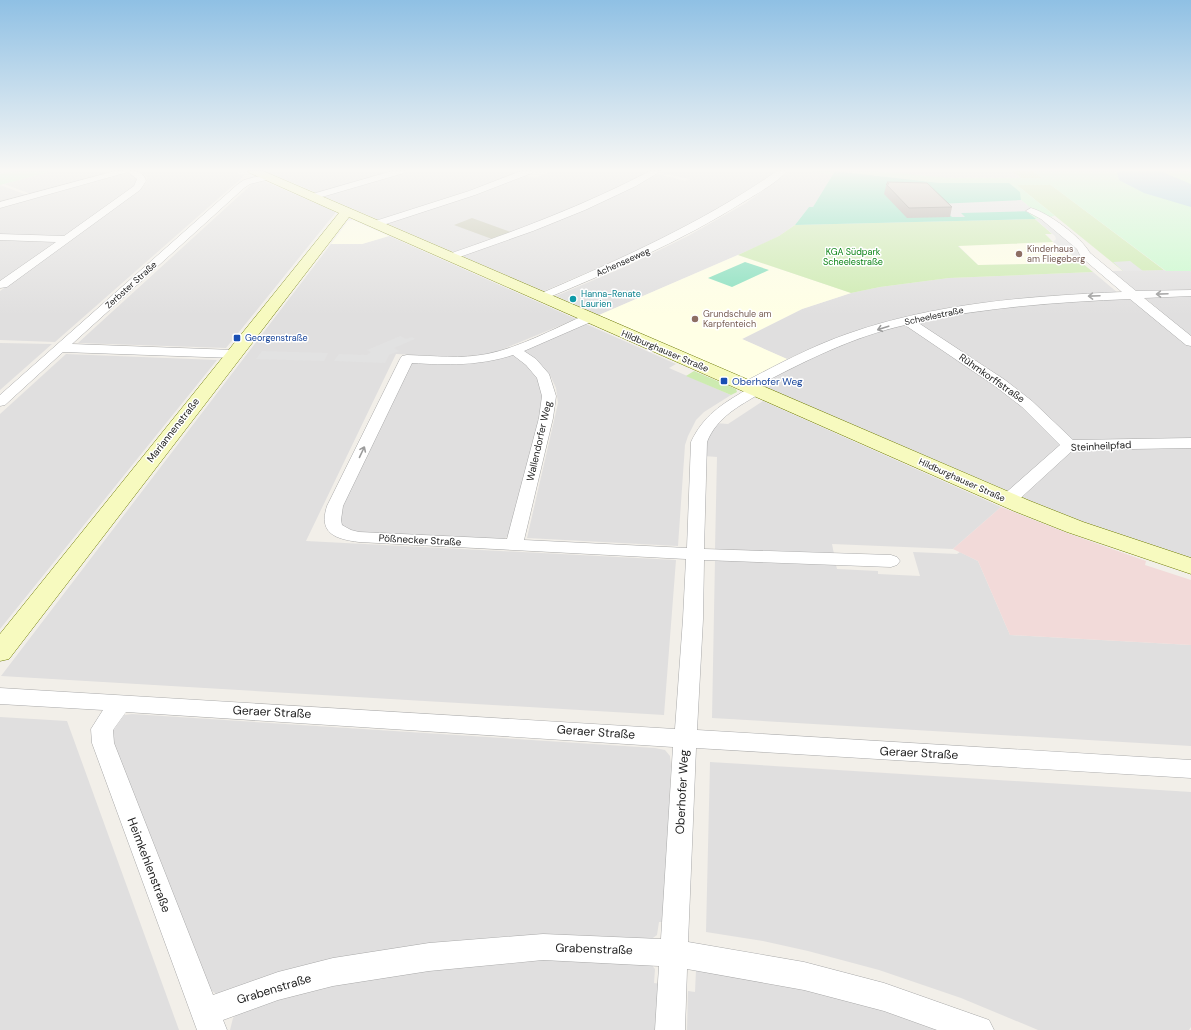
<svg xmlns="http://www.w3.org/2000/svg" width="1191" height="1030" viewBox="0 0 1191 1030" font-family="'DM Sans',sans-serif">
<rect width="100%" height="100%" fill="#f2efe9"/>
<path fill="#e0dfdf" d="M 52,171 L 114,171 L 31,194 L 4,184 Z
M 139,171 L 234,171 L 244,176 L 55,342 L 0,340 L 0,291 L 143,186 L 147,182 L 147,177 Z
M 265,171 L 395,171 L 317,193 Z
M 407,171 L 525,171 L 487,185 L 379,220 L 323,196 Z
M 553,171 L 653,171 L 569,211 L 455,253 L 386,223 L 525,175 L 534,178 Z
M 663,171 L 775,171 L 754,187 L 713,212 L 653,244 L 544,291 L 462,256 L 577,213 L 658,174 L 685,181 L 690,179 L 660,173 Z
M 790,171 L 807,171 L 833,174 L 813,207 L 809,207 L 795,225 L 779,236 L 763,244 L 599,315 L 556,296 L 627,266 L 688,236 L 746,203 Z
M 897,171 L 1012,171 L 1021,178 L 936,178 L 895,173 Z
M 127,173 L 130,173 L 136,178 L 137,180 L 134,186 L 65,236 L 0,235 L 0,208 Z
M 264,181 L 336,212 L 226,348 L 78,343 L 252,184 Z
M 0,185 L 27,195 L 0,202 Z
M 389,236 L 576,319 L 496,352 L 482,355 L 449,357 L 396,354 L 306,541 L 676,560 L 664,715 L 1,676 L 331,244 L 362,244 Z
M 0,240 L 56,242 L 0,281 Z
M 1164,270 L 1166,271 L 1191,271 L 1191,291 L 1137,292 L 1112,271 Z
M 1093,272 L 1118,293 L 1047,296 L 952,308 L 819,345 L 787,359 L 742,339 L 802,309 L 851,293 L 880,287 L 949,278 Z
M 1191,296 L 1191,337 L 1144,297 Z
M 1130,297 L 1191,345 L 1191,440 L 1074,442 L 915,321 L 1005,305 Z
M 586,324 L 676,364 L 669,368 L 731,395 L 704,412 L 696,420 L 688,436 L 685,445 L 678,546 L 527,538 L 558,403 L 556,388 L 551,377 L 538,362 L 522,351 Z
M 904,324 L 1021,402 L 1062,445 L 1009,493 L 757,385 L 797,363 L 860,337 Z
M 0,343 L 52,344 L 0,390 Z
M 66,354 L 217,360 L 0,629 L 0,414 Z
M 512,354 L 524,361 L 538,376 L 545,395 L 509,535 L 504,539 L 359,533 L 348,530 L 339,525 L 337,516 L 409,362 Z
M 763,401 L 1001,507 L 953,549 L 832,544 L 834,554 L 715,549 L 717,457 L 704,456 L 705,442 L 715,423 L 728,424 Z
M 1191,445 L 1191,562 L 1078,525 L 1020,498 L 1071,449 Z
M 913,552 L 957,554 L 960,552 L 978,561 L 1010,635 L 1191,645 L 1191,746 L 712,718 L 715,559 L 836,565 L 837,569 L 878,571 L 878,574 L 920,576 Z
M 132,714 L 655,748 L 665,750 L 670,756 L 671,766 L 664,922 L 659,922 L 657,935 L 650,940 L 219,996 L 212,991 L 207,983 L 113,747 L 112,728 L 117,721 L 124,715 Z
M 0,717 L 67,721 L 179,1030 L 0,1030 Z
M 710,762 L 1191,792 L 1191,1027 L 1189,1030 L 1038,1030 L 961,998 L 879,970 L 808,951 L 763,941 L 706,932 Z
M 544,955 L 650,963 L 655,969 L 654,983 L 662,984 L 659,1030 L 230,1030 L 233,1018 L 240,1011 L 342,980 Z
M 696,970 L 801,983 L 954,1030 L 687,1030 L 688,991 L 695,992 Z"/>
<path fill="#f2dad9" d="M 1001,507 L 1067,533 L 1146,561 L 1145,565 L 1191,580 L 1191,645 L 1010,635 L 978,561 L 953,549 Z"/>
<path fill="#ffffe5" d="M 353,220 L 389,236 L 362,244 L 331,244 L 348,221 Z
M 1053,242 L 1082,263 L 978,265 L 958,245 Z
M 738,255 L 851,293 L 802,309 L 742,339 L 787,359 L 749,380 L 599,315 Z"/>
<path fill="#c7c7b4" d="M 472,218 L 511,232 L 492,239 L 454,225 Z"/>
<path fill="#cdebb0" d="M 1012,171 L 1033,171 L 1042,178 L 1021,178 Z
M 1017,185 L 1051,185 L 1164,270 L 1123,271 Z
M 1035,219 L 1052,234 L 1045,234 L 1053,242 L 958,246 L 978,265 L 1082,263 L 1093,272 L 949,278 L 880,287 L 851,293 L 738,255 L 779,236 L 795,225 Z
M 694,371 L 736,389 L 737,392 L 731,395 L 686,376 Z"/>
<path fill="#c8facc" d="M 13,171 L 52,171 L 0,185 L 0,174 Z
M 807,171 L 877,171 L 949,178 L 1042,178 L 1033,171 L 1191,171 L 1191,271 L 1166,271 L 1051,185 L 1017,185 L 1055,216 L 1035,219 L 1026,211 L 1032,209 L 1021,200 L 1009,183 L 940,183 L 835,171 L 833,174 Z"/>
<path fill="#88e0be" d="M 835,171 L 940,183 L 1009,183 L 1020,192 L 1021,201 L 1032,209 L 1034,209 L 1026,211 L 1036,219 L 795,225 L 809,207 L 813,207 Z
M 745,262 L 769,270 L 732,287 L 708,278 Z"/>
<path fill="#e2e2e2" d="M 1021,200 L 1032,209 L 1036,211 L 961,213 L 965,217 L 952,217 L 938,204 Z
M 1035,219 L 1044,219 L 1078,247 L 1083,258 L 1076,258 L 1053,242 L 1056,239 L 1055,236 Z
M 1130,261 L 1143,271 L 1123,271 L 1113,262 Z
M 400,336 L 406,339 L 412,337 L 415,339 L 394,348 L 399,351 L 389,355 L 385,363 L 334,361 L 339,354 L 367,355 L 371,352 L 367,350 Z
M 262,351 L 328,353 L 324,361 L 256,359 Z"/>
<path fill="#aad3df" d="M 1121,171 L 1160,171 L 1191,184 L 1191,207 L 1144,193 L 1119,180 L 1117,173 Z"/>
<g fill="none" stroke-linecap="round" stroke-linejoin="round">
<g stroke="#a9a9a9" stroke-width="1">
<path id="street" d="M 115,171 C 126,171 143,167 146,181 L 140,190 L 7,287 L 0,288 L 0,281 L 56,242 L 0,240 L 0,234 L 64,236 L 134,186 L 137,179 L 128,172 L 0,208 L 0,202 Z
M 392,171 L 405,171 L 404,173 L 315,199 L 309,199 L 307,197 L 309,195 Z
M 521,171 L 533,171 L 532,173 L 475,195 L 380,226 L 376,227 L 371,224 L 372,222 L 469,191 Z
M 650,171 L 661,171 L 636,186 L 585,210 L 533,231 L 454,259 L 450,260 L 445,257 L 446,255 C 516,231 585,205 650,171 Z
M 777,171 L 787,171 C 778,182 758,193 745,201 C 682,241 614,270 545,299 L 537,299 L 535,297 L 537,295 C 621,259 702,223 777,171 Z
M 267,174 L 271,177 L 270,179 L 250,184 L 244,188 L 72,344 L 234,350 L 239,351 L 241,354 L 239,357 L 234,358 L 63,352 L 5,405 L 0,406 L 0,395 L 238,184 L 244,180 Z
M 1031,208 C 1049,213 1081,237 1090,253 L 1136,291 L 1191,290 L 1191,296 L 1144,298 L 1191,336 L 1191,346 L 1186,345 L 1130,299 C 1059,302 988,307 917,322 L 1005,380 L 1032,401 L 1073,440 L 1191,438 L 1191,448 L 1073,450 L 1014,504 L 1008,505 L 1002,504 L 1000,500 L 1002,496 L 1060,445 L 1022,407 L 995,386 L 905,325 C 852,337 805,361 757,386 L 761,387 L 763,390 L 761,393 C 739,406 717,417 707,442 L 704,549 L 891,555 L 897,557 L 900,561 L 897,565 L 891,567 L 704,560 L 703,619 L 697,730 L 1191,760 L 1191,778 L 696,748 L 688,942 L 804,962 L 884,983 L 989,1020 L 994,1030 L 937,1030 L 884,1011 L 804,990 L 687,969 L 685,1030 L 655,1030 L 659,966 L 543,960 L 429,971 L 333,986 L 278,1000 L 223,1020 L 227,1030 L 197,1030 L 92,743 L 91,729 L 103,710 L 0,704 L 0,688 L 675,729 L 683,619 L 686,559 L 359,542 C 336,539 318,534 327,506 L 400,359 L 402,356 L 407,355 C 434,356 461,359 487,354 C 521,347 553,329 585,315 L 593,315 L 595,318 L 593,321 L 524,351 L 536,359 L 549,374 L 556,396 L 553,418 L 524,540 L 687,548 L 691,442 C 703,416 722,404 746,390 L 742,389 L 740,386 L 742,383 C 777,365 810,347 847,334 C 935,303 1030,296 1122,292 L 1081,257 L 1077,249 L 1041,219 L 1026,211 ZM 513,355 L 526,365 L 537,378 L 542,396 L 539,418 L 507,539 L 359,532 L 351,530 L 342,525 L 341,520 L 343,506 L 412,363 C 447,365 479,366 513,355 ZM 126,712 L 673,747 L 661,939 L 543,934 L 429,943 L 333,958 L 278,972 L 213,995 L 114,743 L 113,730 Z"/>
</g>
<g stroke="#707d05" stroke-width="1">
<path id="secondary" d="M 248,171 L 263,171 L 1030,501 L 1083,522 L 1191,558 L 1191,574 L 1067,532 L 1014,511 L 349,217 L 9,659 L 0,661 L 0,634 L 339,213 L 250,173 Z"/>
</g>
<use href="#street" fill="#fff" fill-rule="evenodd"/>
<use href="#secondary" fill="#f7fabf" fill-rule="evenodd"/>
</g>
<path fill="#aba49e" d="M 887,182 L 952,207 L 950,217 L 907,218 L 884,194 Z"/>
<path fill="#c7bfb8" stroke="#8b8681" d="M 887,182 L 927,183 L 952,207 L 909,208 L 886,184 L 889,184 Z"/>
<defs><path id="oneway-shaft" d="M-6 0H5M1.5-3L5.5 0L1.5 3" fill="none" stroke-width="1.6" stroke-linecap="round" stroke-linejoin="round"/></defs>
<g stroke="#9c9c9c">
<use href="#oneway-shaft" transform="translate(1162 294) rotate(178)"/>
<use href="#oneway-shaft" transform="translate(1094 296) rotate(178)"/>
<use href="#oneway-shaft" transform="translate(883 328) rotate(162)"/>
<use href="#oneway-shaft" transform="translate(362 452) rotate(-65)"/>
</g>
<linearGradient id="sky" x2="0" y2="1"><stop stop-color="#8fc0e4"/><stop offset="0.54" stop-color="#f9f8f5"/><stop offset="1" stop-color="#f9f8f5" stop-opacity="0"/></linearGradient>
<rect width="1191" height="315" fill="url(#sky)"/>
<g fill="#8d6e63" stroke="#fff" stroke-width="1.5">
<circle cx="1019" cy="254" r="4"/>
<circle cx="695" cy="319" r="4"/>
</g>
<circle fill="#0f9aa8" stroke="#fff" stroke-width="1.5" cx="573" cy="299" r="4"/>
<g fill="#1a4fb4" stroke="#fff" stroke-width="1.5">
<rect x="233" y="334" width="8" height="8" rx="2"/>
<rect x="720" y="377" width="8" height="8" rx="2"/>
</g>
<g text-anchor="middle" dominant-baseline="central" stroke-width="3" stroke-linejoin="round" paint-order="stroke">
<g font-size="9" fill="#785e54" stroke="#fff" text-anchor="start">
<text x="1027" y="249">Kinderhaus<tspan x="1027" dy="10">am Fliegeberg</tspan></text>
<text x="703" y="314">Grundschule am<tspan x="703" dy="10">Karpfenteich</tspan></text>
</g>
<g font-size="9" fill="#0c8416" stroke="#fff">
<text x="853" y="252">KGA Südpark<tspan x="853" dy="10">Scheelestraße</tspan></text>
</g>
<g font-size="9" fill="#222" stroke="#fff">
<text transform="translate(623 262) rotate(-24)">Achenseeweg</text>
<text transform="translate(131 285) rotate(-42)">Zerbster Straße</text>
<text transform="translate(934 316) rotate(-12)">Scheelestraße</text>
<text transform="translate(665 351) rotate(23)">Hildburghauser Straße</text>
<text transform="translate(962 480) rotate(24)">Hildburghauser Straße</text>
</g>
<g font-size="9" fill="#0d838f" stroke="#fff" text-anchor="start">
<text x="581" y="294">Hanna-Renate<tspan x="581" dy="10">Laurien</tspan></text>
</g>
<g font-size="9" fill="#164399" stroke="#fff" text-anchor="start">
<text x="245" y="338">Georgenstraße</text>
</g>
<g font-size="10" fill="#222" stroke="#fff">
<text transform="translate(992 378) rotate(35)">Rühmkorffstraße</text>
<text transform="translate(173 430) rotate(-52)">Mariannenstraße</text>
<text transform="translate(539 441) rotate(-77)">Wallendorfer Weg</text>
<text transform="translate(1101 446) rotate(-3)">Steinheilpfad</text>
<text transform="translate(420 540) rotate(3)">Pößnecker Straße</text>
</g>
<g font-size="10" fill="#164399" stroke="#fff" text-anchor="start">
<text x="732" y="381">Oberhofer Weg</text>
</g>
<g font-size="12" fill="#222" stroke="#fff">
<text transform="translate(272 712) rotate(3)">Geraer Straße</text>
<text transform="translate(596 732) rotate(4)">Geraer Straße</text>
<text transform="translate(919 753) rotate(3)">Geraer Straße</text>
<text transform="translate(682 792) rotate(-87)">Oberhofer Weg</text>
<text transform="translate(149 865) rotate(69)">Heimkehlenstraße</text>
<text transform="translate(594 949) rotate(2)">Grabenstraße</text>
<text transform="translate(274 989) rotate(-17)">Grabenstraße</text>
</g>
</g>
</svg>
